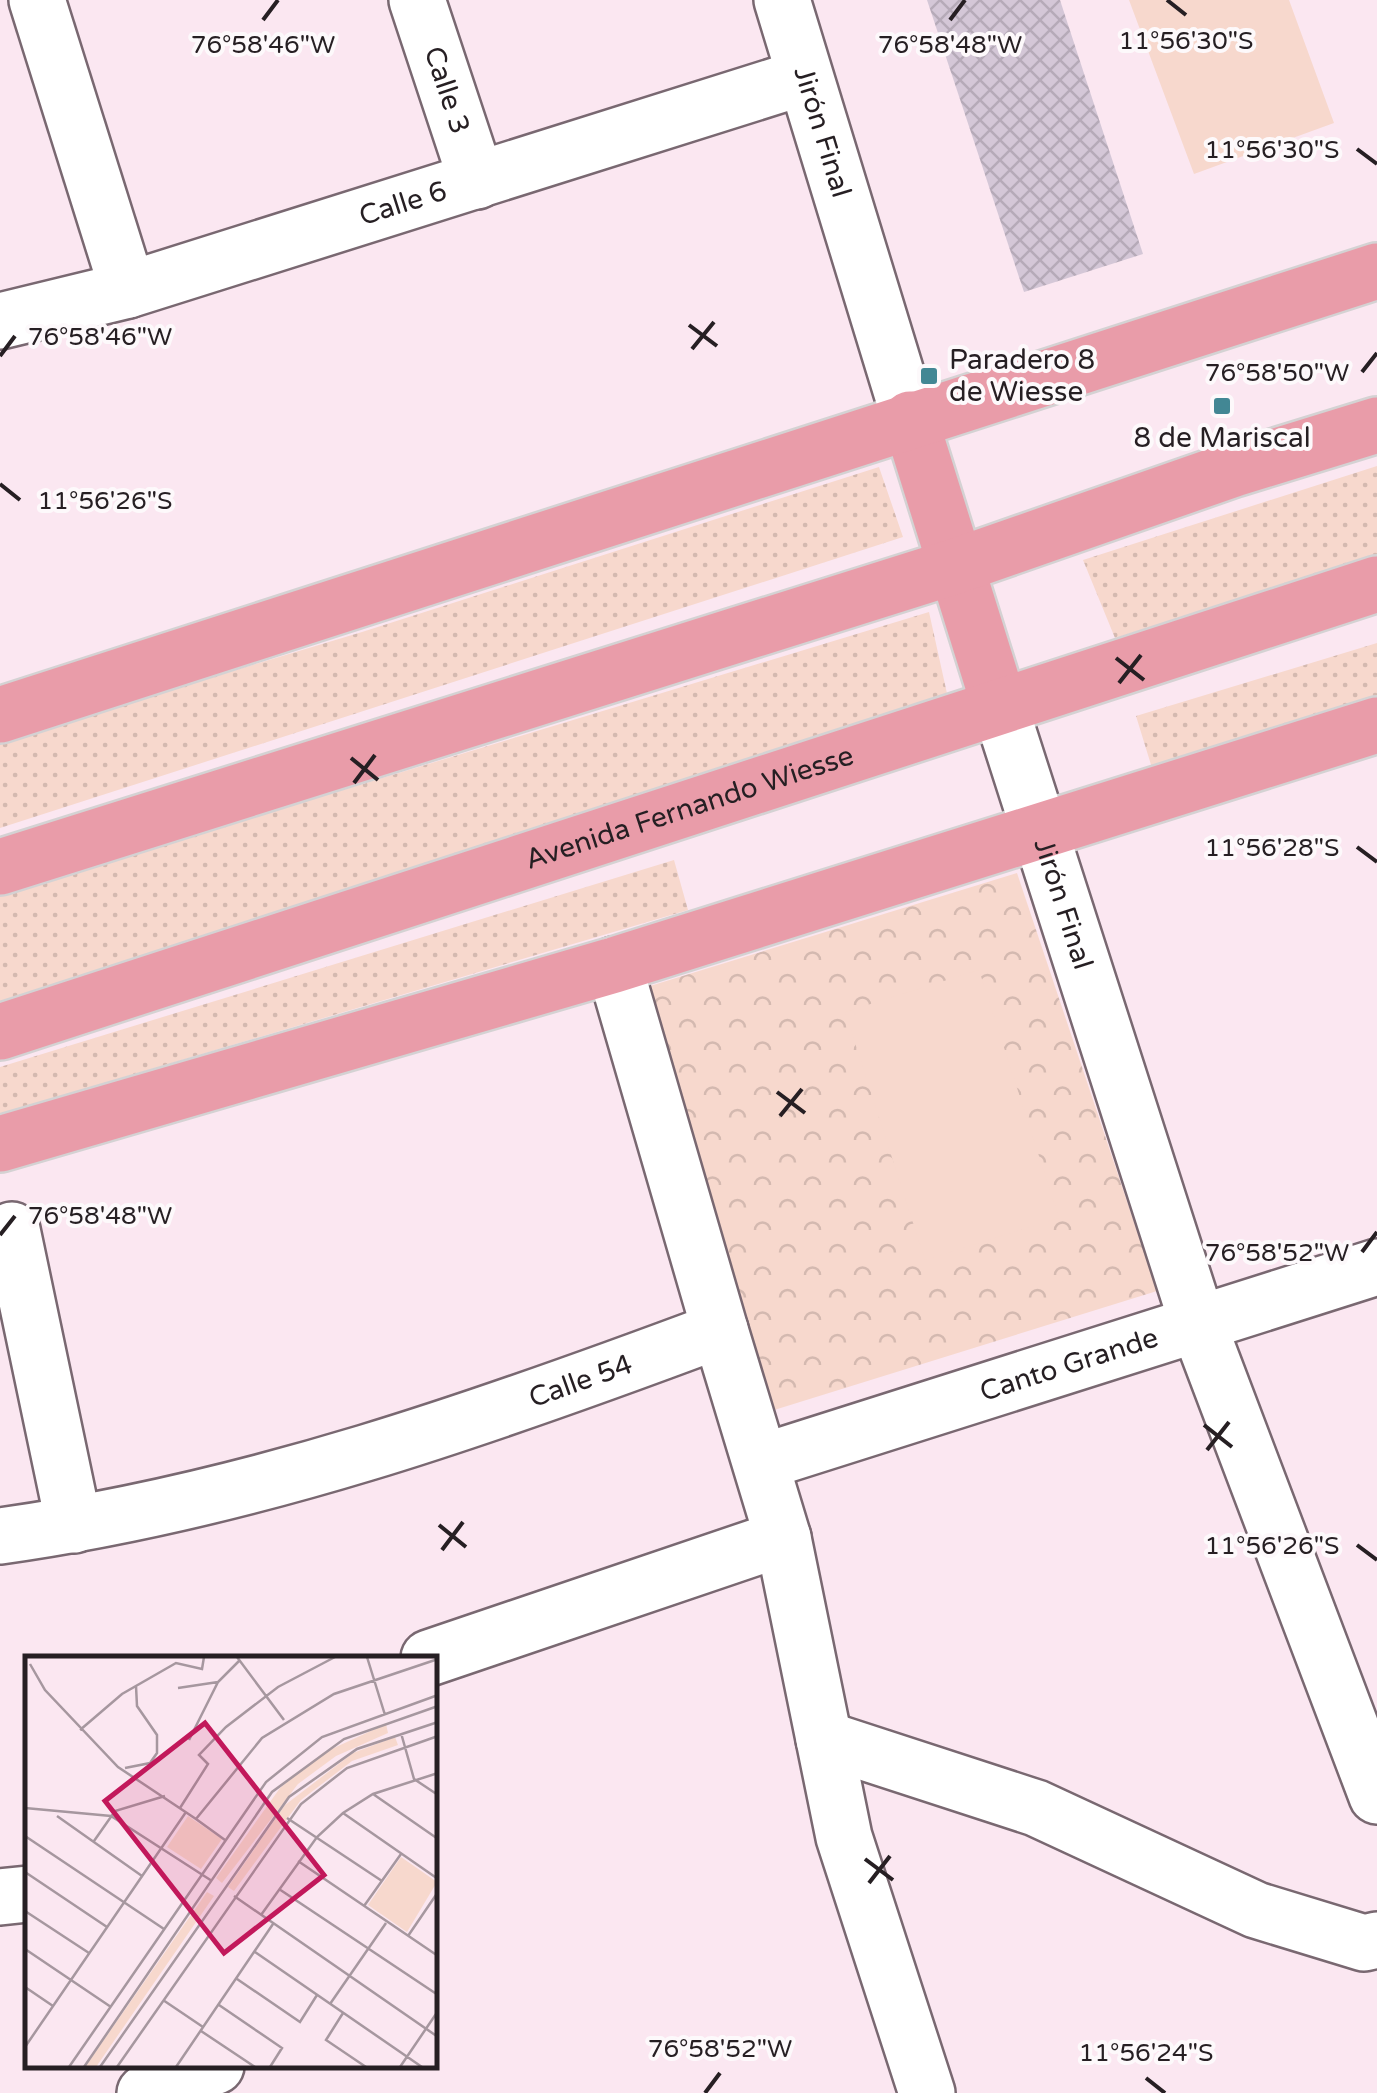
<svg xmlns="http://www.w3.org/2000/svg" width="1377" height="2093" viewBox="0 0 1377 2093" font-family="'Varela Round',sans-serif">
<defs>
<pattern id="grass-dots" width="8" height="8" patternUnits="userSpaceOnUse" patternTransform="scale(2.5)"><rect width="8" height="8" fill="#f7d8cd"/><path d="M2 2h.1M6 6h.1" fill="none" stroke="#d4b9b0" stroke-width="1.8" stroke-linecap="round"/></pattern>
<pattern id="park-crowns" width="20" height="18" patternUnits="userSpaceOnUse" patternTransform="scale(2.5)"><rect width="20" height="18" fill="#f7d8cd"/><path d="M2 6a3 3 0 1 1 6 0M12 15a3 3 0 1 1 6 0" fill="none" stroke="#d4b9b0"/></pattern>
<pattern id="building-cross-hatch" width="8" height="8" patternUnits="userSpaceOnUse" patternTransform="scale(2.5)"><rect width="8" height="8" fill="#d4c7d7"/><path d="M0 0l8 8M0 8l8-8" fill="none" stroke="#b6aab8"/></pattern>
</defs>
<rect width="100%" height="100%" fill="#fbe7f1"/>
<path fill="url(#grass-dots)" d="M 1377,466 L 1377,556 L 1115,638 L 1083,560 Z
M 879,467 L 903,537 L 0,828 L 0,741 L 362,632 Z
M 929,612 L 948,698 L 0,1002 L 0,894 Z
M 1377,643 L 1377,700 L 1152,768 L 1136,716 Z
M 674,860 L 688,910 L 0,1114 L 0,1067 Z"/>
<path fill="url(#park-crowns)" d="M 1017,873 L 1157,1291 L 771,1411 L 637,990 Z"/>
<path fill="#f7d8cd" d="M 1129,0 L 1289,0 L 1334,123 L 1194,174 Z
M 979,970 L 1059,1218 L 925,1260 L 845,1012 Z"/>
<path fill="url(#building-cross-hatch)" d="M 927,0 L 1060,0 L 1143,254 L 1024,292 Z"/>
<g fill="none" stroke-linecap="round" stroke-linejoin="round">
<g stroke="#796871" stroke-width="60">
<g id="minor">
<path d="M 37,0 L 128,290"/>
<path id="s1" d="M 417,0 L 477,181"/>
<path id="s2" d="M 782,0 L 910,419"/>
<path id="s3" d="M 0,321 L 128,290 L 804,77"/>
<path id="s4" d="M 999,704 L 1198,1324 L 1377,1796"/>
<path d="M 12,1230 L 74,1525"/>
<path d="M 720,1330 L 783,1538 L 844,1837 L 927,2093"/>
<path id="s5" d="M 762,1462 L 1377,1267"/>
<path id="s6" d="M 0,1536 C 250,1501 485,1418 720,1330 L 614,965"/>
<path d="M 429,1658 L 783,1538"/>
<path d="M 824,1739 L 1036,1808 L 1256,1910 L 1364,1943 L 1377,1940"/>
<path d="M 0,1897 L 28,1894"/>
<path d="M 145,2093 L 216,2066"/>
</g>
</g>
<g stroke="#d4d2d3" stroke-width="60">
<g id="major">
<path d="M 910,419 L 999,704"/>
<path d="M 0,715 L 1377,271"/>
<path d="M 0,867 L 956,566 L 1234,469 L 1377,425"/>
<path id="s7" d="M 0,1032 L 1377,584"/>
<path d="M 0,1144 L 614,965 L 1377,725"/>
</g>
</g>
<use href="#minor" stroke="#fff" stroke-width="55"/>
<use href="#major" stroke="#e99ca9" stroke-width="55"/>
</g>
<path fill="none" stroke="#261f23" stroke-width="4" d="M 1167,0 L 1186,15M 263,20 L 278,0M 950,20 L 965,0M 1357,149 L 1377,164M 689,325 L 717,346M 692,349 L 714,322M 0,356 L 15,336M 1362,372 L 1377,353M 0,484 L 20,500M 1116,658 L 1144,680M 1119,683 L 1141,655M 351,758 L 378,780M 354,783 L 375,755M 1357,847 L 1377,862M 777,1092 L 805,1113M 780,1116 L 802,1089M 0,1235 L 15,1216M 1362,1252 L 1377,1232M 1204,1425 L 1232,1447M 1207,1450 L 1229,1422M 439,1525 L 466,1547M 1357,1545 L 1377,1560M 442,1550 L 463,1522M 865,1859 L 893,1880M 869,1883 L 890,1856M 1146,2078 L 1165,2093M 705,2093 L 720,2073"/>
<g fill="#428794" stroke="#fdf9fb" stroke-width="4">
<rect x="919" y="366" width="20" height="20" rx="5"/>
<rect x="1212" y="396" width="20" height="20" rx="5"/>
</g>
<g text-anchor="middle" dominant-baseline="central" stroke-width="8" stroke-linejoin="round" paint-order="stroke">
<g font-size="28" fill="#261f23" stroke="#fdf9fb">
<text stroke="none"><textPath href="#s1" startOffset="95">Calle 3</textPath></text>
<text stroke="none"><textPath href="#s2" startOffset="138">Jirón Final</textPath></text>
<text stroke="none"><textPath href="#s3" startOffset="420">Calle 6</textPath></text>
<text stroke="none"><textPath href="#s7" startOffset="725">Avenida Fernando Wiesse</textPath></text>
<text stroke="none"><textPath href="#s4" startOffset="210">Jirón Final</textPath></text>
<text stroke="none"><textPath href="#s5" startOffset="322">Canto Grande</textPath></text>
<text stroke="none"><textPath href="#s6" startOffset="602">Calle 54</textPath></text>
</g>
<g font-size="28" fill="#261f23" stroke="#fdf9fb" text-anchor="start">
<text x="949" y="360">Paradero 8<tspan x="949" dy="32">de Wiesse</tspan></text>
<text x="1222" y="438" text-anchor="middle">8 de Mariscal</text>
</g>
</g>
<g transform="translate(25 1656)">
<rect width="412" height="412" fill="#fbe7f1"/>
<path d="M 361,68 L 363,77 L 311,100 L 273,128 L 197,227 L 191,222 L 255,132 L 298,97 ZM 370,81 L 373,89 L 327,105 L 276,144 L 209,235 L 203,231 L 260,149 L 328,97 ZM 182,236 L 189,240 L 71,411 L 60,411 Z" fill="#f7d8cd"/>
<path d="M 163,160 L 197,183 L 176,213 L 142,191 ZM 376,201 L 412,226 L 382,276 L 343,249 Z" fill="#f7d8cd"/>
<path fill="none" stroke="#a6979f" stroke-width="2.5" d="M 212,1 L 259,64M 342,1 L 360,59M 5,8 L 20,34 L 93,111 L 171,163M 153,32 L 193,26M 55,74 L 97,38 L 151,7 L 177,13 L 179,1M 376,77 L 389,123 L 413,139M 164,84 L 193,26 L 214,5M 100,112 L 125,107 L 132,97 L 132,79 L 112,50 L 111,30M 348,138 L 413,183M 0,152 L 86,160 L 187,225M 155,152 L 183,108 L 174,99 L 201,71 L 253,31 L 310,1M 318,157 L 413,223M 32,160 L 117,220M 262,162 L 357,225M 0,180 L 139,273M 200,184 L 171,163 L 237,82 L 309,38 L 413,3M 69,185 L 90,155 L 140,140M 273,205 L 413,300M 0,216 L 82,271M 254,233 L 413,339M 209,240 L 413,381M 339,250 L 376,198M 0,255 L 64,297M 236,259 L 292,181 L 318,157 L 348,138 L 413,117M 383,280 L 413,236M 0,293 L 86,351M 230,296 L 397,411M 212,323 L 275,366 L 292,339M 0,331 L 28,350M 138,344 L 178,371M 305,348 L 361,267M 194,349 L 257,392 L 245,411M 318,357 L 301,384 L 341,411M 176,375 L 230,411M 0,391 L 161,156M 44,411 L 241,126 L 297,81 L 413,39M 59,411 L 247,136 L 319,83 L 413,50M 75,411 L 264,141 L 332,93 L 413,66M 92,411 L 276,148 L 322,112 L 413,80M 151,411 L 248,268M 375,411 L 413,355"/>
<path fill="#c2185b" fill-opacity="0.15" stroke="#c2185b" stroke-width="5" d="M 180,67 L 299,219 L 199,297 L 80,145 Z"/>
<rect width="412" height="412" fill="none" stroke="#261f23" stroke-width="5"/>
</g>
<g font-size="25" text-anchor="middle" fill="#261f23" stroke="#fdf9fb" stroke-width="8" stroke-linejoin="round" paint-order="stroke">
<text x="1186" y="49">11°56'30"S</text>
<text x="950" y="53">76°58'48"W</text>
<text x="263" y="53">76°58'46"W</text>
<text x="1272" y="158">11°56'30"S</text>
<text x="100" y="345">76°58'46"W</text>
<text x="1277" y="381">76°58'50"W</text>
<text x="105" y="509">11°56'26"S</text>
<text x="1272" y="856">11°56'28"S</text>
<text x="100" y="1224">76°58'48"W</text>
<text x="1277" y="1261">76°58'52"W</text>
<text x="1272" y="1554">11°56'26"S</text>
<text x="720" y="2057">76°58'52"W</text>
<text x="1146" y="2061">11°56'24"S</text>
</g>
</svg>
